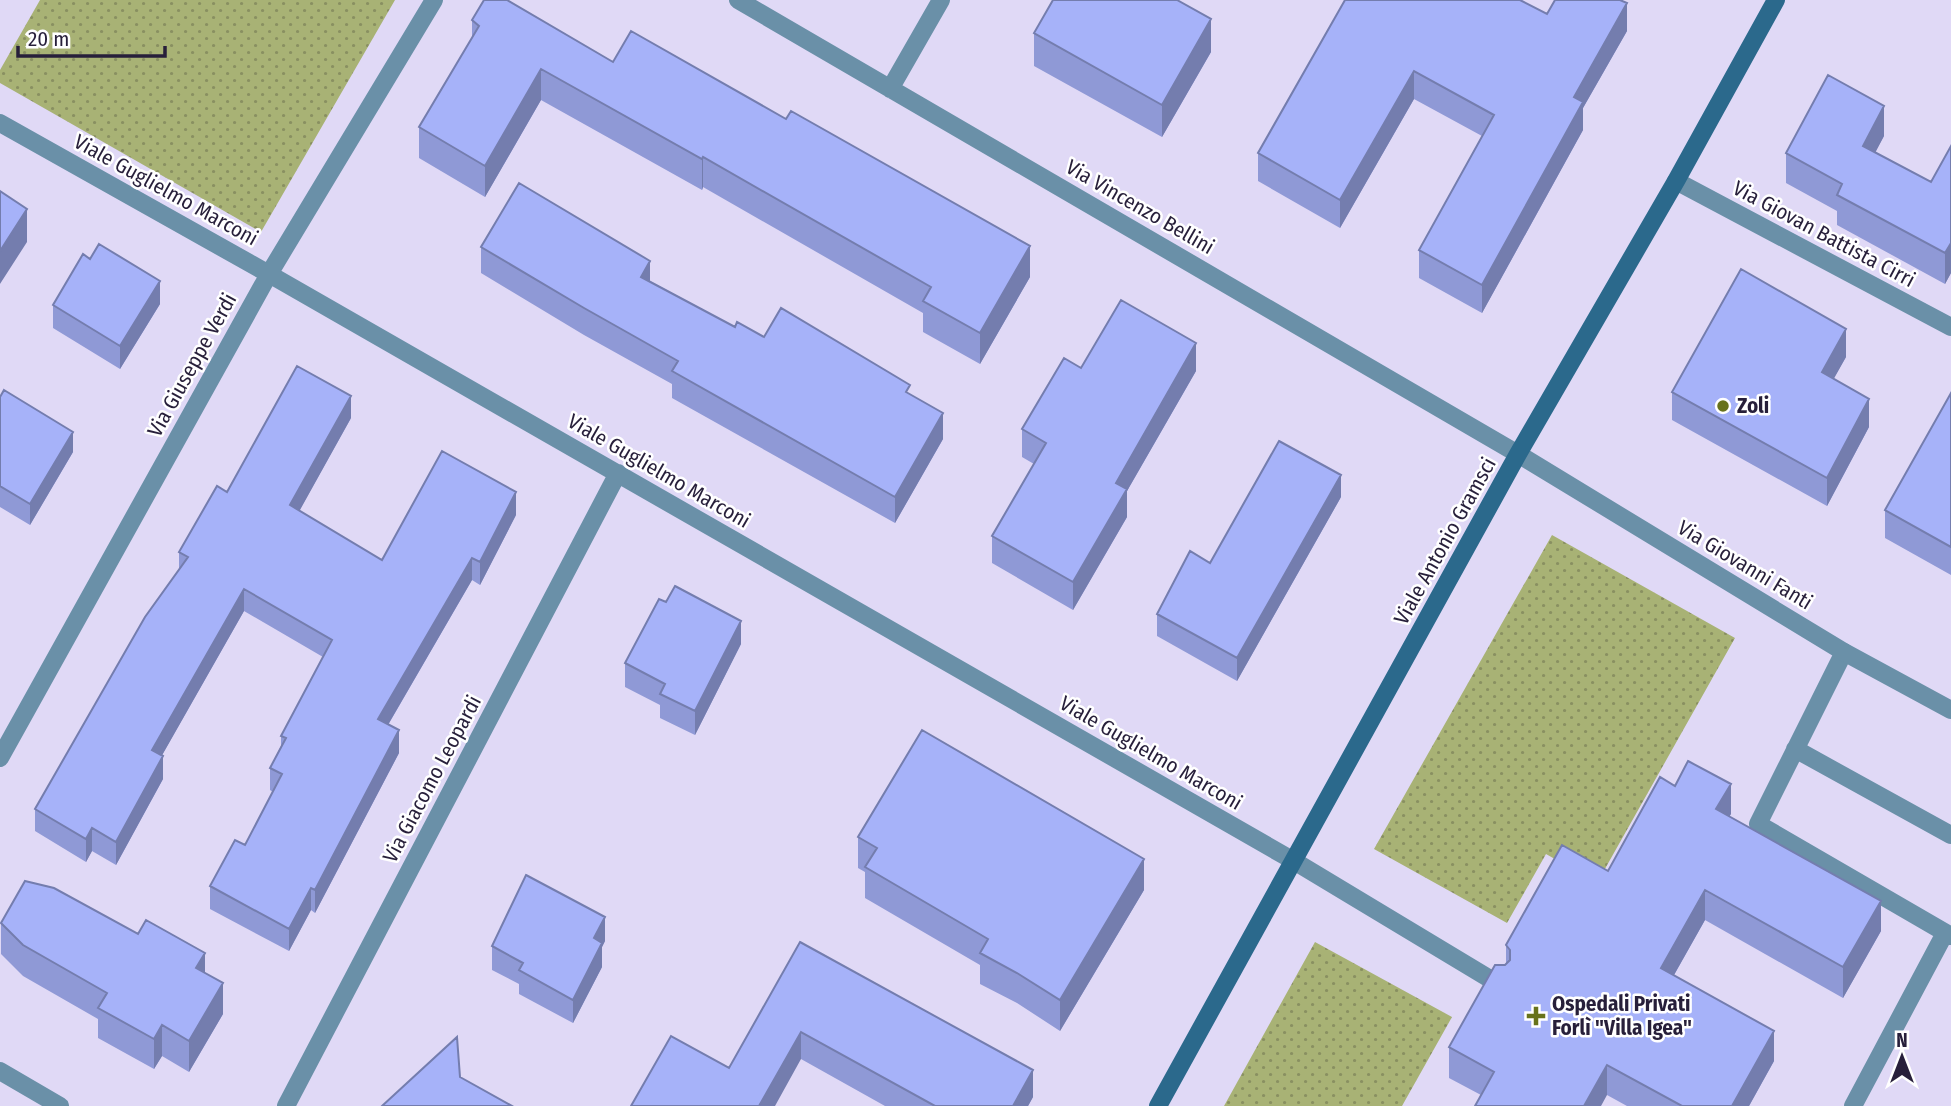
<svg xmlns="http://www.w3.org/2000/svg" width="1951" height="1106" viewBox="0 0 1951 1106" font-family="'Fira Sans Condensed',sans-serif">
<defs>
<pattern id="green-dots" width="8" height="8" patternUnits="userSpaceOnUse" patternTransform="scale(1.75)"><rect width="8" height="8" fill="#a8b275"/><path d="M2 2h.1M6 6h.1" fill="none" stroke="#899061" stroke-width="1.8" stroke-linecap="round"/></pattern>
</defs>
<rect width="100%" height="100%" fill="#e0d9f6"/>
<path fill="url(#green-dots)" d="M 40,0 L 395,0 L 261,232 L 0,83 L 0,70 Z
M 1552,535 L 1735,638 L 1597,883 L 1546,854 L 1507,923 L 1374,849 Z
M 1315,942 L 1452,1017 L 1402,1106 L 1224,1106 Z"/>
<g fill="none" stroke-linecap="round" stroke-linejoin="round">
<path stroke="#6a90a8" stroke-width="18" d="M 1844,652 L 1758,824 L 1951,936
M 1795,749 L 1951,835
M 1294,861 L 1500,985
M 1853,1106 L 1945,933"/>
<path stroke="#6a90a8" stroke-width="18" d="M 738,0 L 1518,454 L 1844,652 L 1951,710
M 890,89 L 941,0
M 0,123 L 269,274 L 1294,861
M 1676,181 L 1951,327
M 0,758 L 269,274 L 434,0
M 0,1071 L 60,1106
M 286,1106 L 618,473"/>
<path stroke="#2b698c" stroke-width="18" d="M 1158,1106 L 1518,454 L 1676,181 L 1776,0"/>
</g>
<path fill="#8f99d6" d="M 1345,0 L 1547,14 L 1627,31 L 1583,108 L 1583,130 L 1482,313 L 1419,278 L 1419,250 L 1482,136 L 1414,99 L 1340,228 L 1258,181 L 1258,153 Z
M 472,20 L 613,62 L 1030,277 L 980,364 L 923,332 L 923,313 L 703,187 L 702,190 L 541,100 L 485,197 L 419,158 L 419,127 L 472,39 Z
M 1034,33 L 1211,52 L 1162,137 L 1034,66 Z
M 1884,136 L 1875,152 L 1931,182 L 1951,146 L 1951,273 L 1945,284 L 1837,225 L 1837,211 L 1786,183 L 1786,153 Z
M 481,247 L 650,281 L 735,327 L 764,337 L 910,394 L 943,439 L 895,523 L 672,398 L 672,384 L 584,335 L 481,273 Z
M 160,304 L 120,369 L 53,328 L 53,305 Z
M 1846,357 L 1833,379 L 1869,427 L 1827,506 L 1672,420 L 1672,392 Z
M 1081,368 L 1196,371 L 1127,491 L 1127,517 L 1073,610 L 992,563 L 992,536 L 1034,464 L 1022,457 L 1022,429 Z
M 1951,393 L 1951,575 L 1885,538 L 1885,510 Z
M 0,397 L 73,452 L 30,525 L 0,507 Z
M 351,418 L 299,511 L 382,560 L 516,515 L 480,585 L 472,580 L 388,725 L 399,753 L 315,913 L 311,910 L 289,951 L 210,909 L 210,886 L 245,845 L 273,792 L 270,790 L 270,768 L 281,746 L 281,736 L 323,657 L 244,611 L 162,755 L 163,779 L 116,865 L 92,851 L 86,862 L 35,831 L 35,809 L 179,569 L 179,552 L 227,492 Z
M 1341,497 L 1237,681 L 1157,636 L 1157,614 L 1210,563 Z
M 741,644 L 695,735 L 660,718 L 660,705 L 625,687 L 625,663 Z
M 1731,814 L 1729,816 L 1881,931 L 1843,998 L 1705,920 L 1674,975 L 1774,1061 L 1749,1106 L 1627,1106 L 1607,1095 L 1481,1095 L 1449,1078 L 1449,1047 L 1506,964 L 1506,945 L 1608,871 Z
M 858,837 L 1144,890 L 1060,1031 L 1017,1003 L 980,984 L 980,965 L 865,898 L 865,872 L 858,868 Z
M 1,923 L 205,973 L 223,1014 L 189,1072 L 162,1056 L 154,1069 L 98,1038 L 98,1019 L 23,976 L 1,954 Z
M 605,941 L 602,947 L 602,967 L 573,1023 L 519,994 L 519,984 L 492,970 L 492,946 Z
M 800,942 L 1033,1097 L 1028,1106 L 885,1106 L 801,1059 L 729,1068 Z"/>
<path fill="#747dae" d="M 1627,3 L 1627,31 L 1583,108 L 1583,130 L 1482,313 L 1482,285 L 1574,97 Z
M 1211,19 L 1211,52 L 1162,137 L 1162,105 Z
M 541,69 L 541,100 L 485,197 L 485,166 Z
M 1414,71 L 1414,99 L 1340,228 L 1340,200 Z
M 1884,106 L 1884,136 L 1863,176 L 1863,146 Z
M 703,157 L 703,187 L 702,190 L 702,159 Z
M 27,209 L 27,242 L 0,284 L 0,251 Z
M 1951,243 L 1951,273 L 1945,284 L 1945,253 Z
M 1030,246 L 1030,277 L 980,364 L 980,333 Z
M 650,261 L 650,288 L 641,277 Z
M 160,281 L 160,304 L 120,369 L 120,346 Z
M 1846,329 L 1846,357 L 1822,400 L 1822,372 Z
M 1196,343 L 1196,371 L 1127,491 L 1127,517 L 1073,610 L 1073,582 L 1116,483 Z
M 351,396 L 351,418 L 290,528 L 290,505 Z
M 1869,399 L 1869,427 L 1827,506 L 1827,478 Z
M 943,413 L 943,439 L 895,523 L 895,497 Z
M 73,432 L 73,452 L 30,525 L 30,504 Z
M 1341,475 L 1341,497 L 1237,681 L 1237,658 Z
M 516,492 L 516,515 L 480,585 L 480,562 Z
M 472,558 L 472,580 L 378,742 L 378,719 Z
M 244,589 L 244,611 L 152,773 L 152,750 Z
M 741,621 L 741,644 L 695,735 L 695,711 Z
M 399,730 L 399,753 L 315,913 L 315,890 Z
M 163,756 L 163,779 L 116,865 L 116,842 Z
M 1731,784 L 1731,814 L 1716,839 L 1716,809 Z
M 92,828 L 92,851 L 86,862 L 86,839 Z
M 1144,859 L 1144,890 L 1060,1031 L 1060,1000 Z
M 311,888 L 311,910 L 289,951 L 289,929 Z
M 1705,890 L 1705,920 L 1661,998 L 1661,968 Z
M 1881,901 L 1881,931 L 1843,998 L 1843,967 Z
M 605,917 L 605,941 L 602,947 L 602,967 L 573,1023 L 573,1000 L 594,938 Z
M 205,953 L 205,984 L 196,968 Z
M 223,983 L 223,1014 L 189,1072 L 189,1041 Z
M 162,1025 L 162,1056 L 154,1069 L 154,1039 Z
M 1774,1031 L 1774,1061 L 1749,1106 L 1732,1106 Z
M 801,1032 L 801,1059 L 775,1106 L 759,1106 Z
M 1607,1065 L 1607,1095 L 1601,1106 L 1584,1106 Z
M 1033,1070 L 1033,1097 L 1028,1106 L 1013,1106 Z"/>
<path fill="#a6b2f9" stroke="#747dae" stroke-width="2" d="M 484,0 L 507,0 L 613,62 L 631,31 L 786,119 L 791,111 L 1030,246 L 980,333 L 923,301 L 931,287 L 703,157 L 702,159 L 541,69 L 485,166 L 419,127 L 479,26 L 472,20 Z
M 1053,0 L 1177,0 L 1211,19 L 1162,105 L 1034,33 Z
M 1345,0 L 1520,0 L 1547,14 L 1555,0 L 1620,0 L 1627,3 L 1574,97 L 1583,102 L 1482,285 L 1419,250 L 1494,115 L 1414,71 L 1340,200 L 1258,153 Z
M 1828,75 L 1884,106 L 1863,146 L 1931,182 L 1951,146 L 1951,243 L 1945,253 L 1837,195 L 1842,184 L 1786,153 Z
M 519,183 L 650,261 L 641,277 L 735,327 L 737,322 L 764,337 L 781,308 L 910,385 L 906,392 L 943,413 L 895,497 L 672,371 L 678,361 L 584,308 L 481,247 Z
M 0,191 L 27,209 L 0,251 Z
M 99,244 L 160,281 L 120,346 L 53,305 L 83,254 L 90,259 Z
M 1741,269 L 1846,329 L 1822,372 L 1869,399 L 1827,478 L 1672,392 Z
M 1121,300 L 1196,343 L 1116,483 L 1127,489 L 1073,582 L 992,536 L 1046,443 L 1022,429 L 1064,358 L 1081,368 Z
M 297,366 L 351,396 L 290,505 L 382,560 L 442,451 L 516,492 L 480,562 L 472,558 L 378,719 L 399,730 L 315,890 L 311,888 L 289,929 L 210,886 L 235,840 L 245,845 L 282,774 L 270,768 L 286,738 L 281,736 L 332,640 L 244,589 L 152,750 L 163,756 L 116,842 L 92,828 L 86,839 L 35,809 L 145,617 L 188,557 L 179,552 L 217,486 L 227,492 Z
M 4,390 L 73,432 L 30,504 L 0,486 L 0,397 Z
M 1951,393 L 1951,547 L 1885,510 Z
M 1279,441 L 1341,475 L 1237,658 L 1157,614 L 1190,551 L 1210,563 Z
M 675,586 L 741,621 L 695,711 L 660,694 L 665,684 L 625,663 L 659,599 L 666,602 Z
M 922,730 L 1144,859 L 1060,1000 L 1017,973 L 980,953 L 988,939 L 865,867 L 877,848 L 858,837 Z
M 1688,761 L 1731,784 L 1716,809 L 1881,901 L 1843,967 L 1705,890 L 1661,968 L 1774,1031 L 1732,1106 L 1682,1106 L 1607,1065 L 1584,1106 L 1475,1106 L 1494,1072 L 1449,1047 L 1495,965 L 1505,965 L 1510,960 L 1510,950 L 1506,945 L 1562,845 L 1608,871 L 1660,777 L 1675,786 Z
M 526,875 L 605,917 L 594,938 L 602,943 L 573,1000 L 519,970 L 523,963 L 492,946 Z
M 25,881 L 54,888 L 138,934 L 146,920 L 205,953 L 196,968 L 223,983 L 189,1041 L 162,1025 L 154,1039 L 98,1008 L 107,993 L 23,945 L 1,923 Z
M 800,942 L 1033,1070 L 1013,1106 L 935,1106 L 801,1032 L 759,1106 L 631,1106 L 671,1036 L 729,1068 Z
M 457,1037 L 460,1077 L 512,1106 L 382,1106 Z"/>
<g fill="#67721b" stroke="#fff" stroke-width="2.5">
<circle cx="1723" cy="406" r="7"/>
<path d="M1532.5 1005.5h7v7h7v7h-7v7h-7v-7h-7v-7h7z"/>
</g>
<g text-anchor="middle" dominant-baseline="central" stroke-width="5" stroke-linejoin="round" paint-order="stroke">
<g font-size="21" fill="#271f3a" stroke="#fff">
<text transform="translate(166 190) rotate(29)">Viale Guglielmo Marconi</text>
<text transform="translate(1140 207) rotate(30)">Via Vincenzo Bellini</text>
<text transform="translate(1824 234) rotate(28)">Via Giovan Battista Cirri</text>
<text transform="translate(192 365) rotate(-61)">Via Giuseppe Verdi</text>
<text transform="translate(659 471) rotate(30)">Viale Guglielmo Marconi</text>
<text transform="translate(1445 541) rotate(-61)">Viale Antonio Gramsci</text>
<text transform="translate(1745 565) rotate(31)">Via Giovanni Fanti</text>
<text transform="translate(1151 753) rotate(30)">Viale Guglielmo Marconi</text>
<text transform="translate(432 779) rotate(-62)">Via Giacomo Leopardi</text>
</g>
<g font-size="21" font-weight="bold" fill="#271f3a" stroke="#fff" text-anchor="start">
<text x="1737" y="406">Zoli</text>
<text x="1552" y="1004">Ospedali Privati<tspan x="1552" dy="24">Forlì "Villa Igea"</tspan></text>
</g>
</g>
<g transform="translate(1902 1057)" stroke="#ffffff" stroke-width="5" paint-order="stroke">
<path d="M0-5L12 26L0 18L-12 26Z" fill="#271f3a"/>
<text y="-10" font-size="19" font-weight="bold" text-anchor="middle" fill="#271f3a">N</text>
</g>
<path d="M18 46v10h147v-10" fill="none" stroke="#271f3a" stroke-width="3.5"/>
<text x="28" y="46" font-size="21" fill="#271f3a" stroke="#ffffff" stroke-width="5" paint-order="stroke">20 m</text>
</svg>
